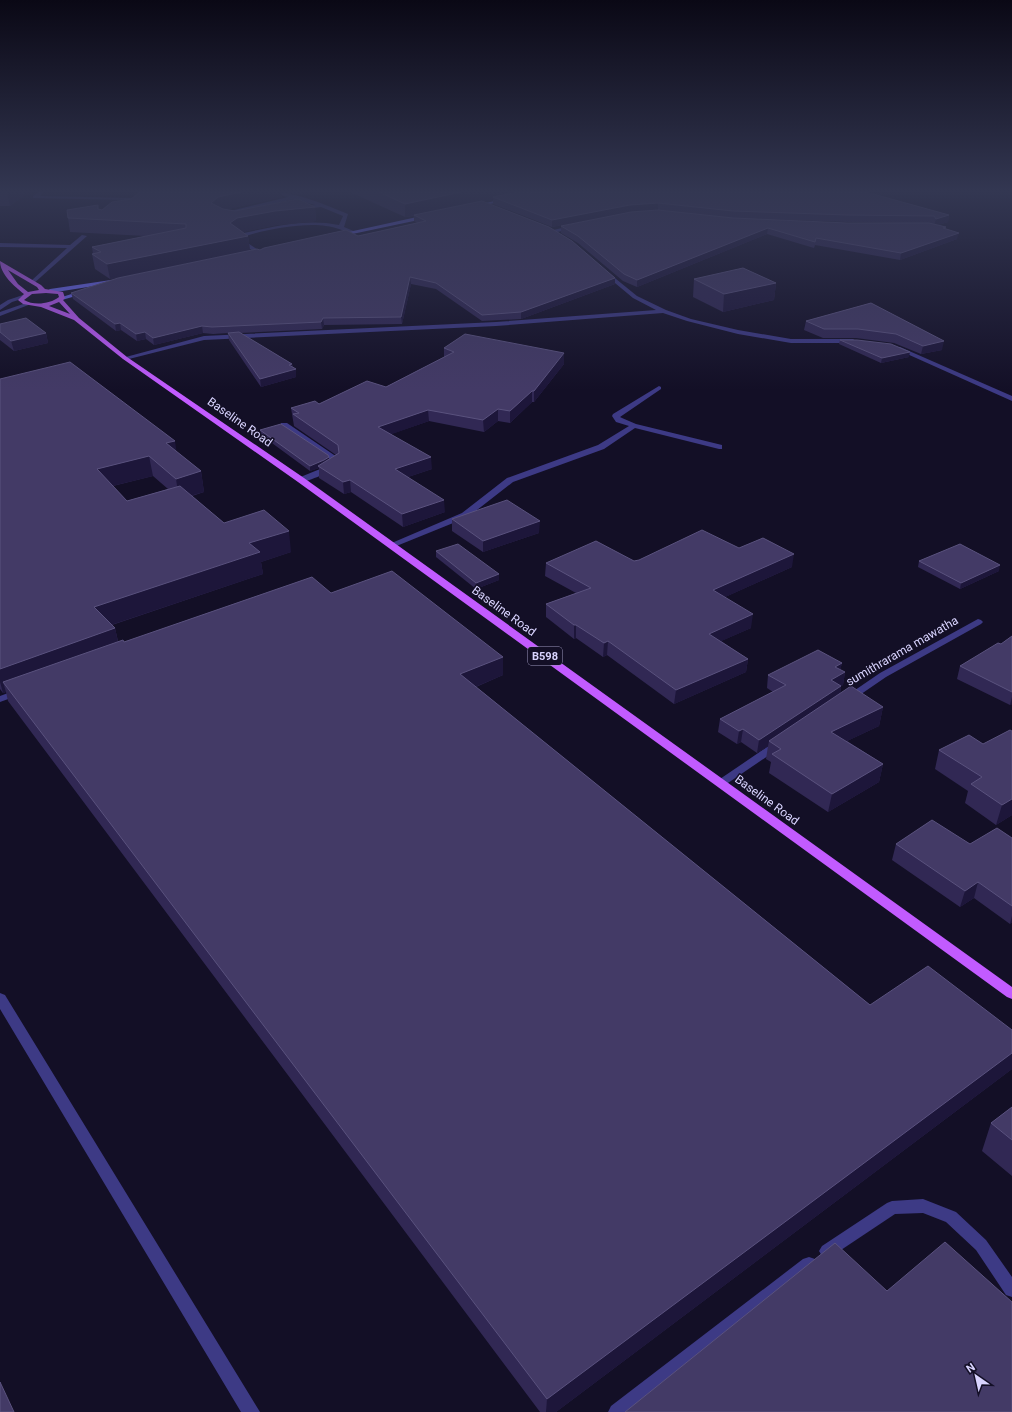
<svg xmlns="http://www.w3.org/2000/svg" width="1012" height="1412" viewBox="0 0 1012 1412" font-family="Roboto,sans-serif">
<rect width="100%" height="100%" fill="#130f26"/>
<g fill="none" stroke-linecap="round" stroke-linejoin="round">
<path fill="#3d3a85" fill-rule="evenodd" d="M 39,192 L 44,192 L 40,196 L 131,198 L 133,199 L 131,200 L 33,198 L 33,196 Z
M 273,192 C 296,192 326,205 348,214 L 344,227 L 356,232 L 353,234 C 344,231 336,227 326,226 C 304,222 261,230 240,238 L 263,253 L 258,254 L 233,238 L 239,234 C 273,227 305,218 339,225 L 343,216 L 321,207 L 299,210 L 299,208 L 315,205 L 294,199 L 221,216 L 218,214 L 288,197 Z
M 82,235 L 87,236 L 33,284 L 31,283 L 31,281 L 67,248 L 0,247 L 0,243 L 70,245 Z
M 659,386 L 661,387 L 661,389 L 620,417 L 622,418 L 636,424 L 722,445 L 722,449 L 719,449 L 635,428 L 604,449 L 513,482 L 468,517 L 394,547 L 388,547 L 387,545 L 462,513 L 507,478 L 598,445 L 629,426 L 616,422 L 612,416 L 613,414 Z
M 281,423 L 287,423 L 337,457 L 339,464 C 333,471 307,483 298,482 L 298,478 L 325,467 L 331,463 L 330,460 L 281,427 Z
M 19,689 L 24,692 L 22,694 L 0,702 L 0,696 Z
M 923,1199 L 956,1212 L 986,1240 L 1012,1277 L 1012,1297 L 1006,1295 L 976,1250 L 946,1222 L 923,1213 L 895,1214 L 832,1256 L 827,1258 L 822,1256 L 819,1251 L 822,1246 L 887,1203 L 892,1201 Z
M 809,1257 L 815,1259 L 817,1264 L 815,1269 L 631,1412 L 608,1412 L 611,1406 L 803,1259 Z"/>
<path fill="#3d3a85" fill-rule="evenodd" d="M 575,225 L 577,226 L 577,228 L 557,232 L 565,237 L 562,239 L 549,231 Z
M 605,270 L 637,296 L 666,310 L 691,319 L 738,330 L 791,339 L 853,339 L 856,341 L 853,343 L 791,343 L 738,334 L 687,321 L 663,313 L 496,326 L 204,340 L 125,360 L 122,358 L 204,336 L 496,322 L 656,310 L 633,298 L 603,273 L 603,271 Z
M 23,295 L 26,297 L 25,298 L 12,302 L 0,310 L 0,305 L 8,300 Z
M 26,303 L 31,304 L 0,316 L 0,312 Z
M 896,347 L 900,347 L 1012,396 L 1012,401 L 896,349 Z
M 978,619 L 981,620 L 983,622 L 981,624 L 886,677 L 851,701 L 847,702 L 842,699 L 880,673 Z
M 777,742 L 781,743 L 782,745 L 781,747 L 725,785 L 717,785 L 716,783 L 717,781 L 773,743 Z
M 0,993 L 5,995 L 260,1412 L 241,1412 L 0,1009 Z"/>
<path fill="#6f6bff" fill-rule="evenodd" d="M 507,198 L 509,200 L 475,207 L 473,206 Z
M 426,215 L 429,217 L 428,218 L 338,237 L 335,235 Z
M 111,280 L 113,281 L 113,283 L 50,293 L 47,291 L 50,289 Z
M 84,290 L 86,291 L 86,293 L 62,300 L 59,298 Z"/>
<path fill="#c25bff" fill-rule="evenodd" d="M 0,261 L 41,285 L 45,289 L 63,292 L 65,298 L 63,300 L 79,318 L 127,357 L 304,478 L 1012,987 L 1012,999 L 1007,997 L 298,482 L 123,359 L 74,320 L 41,307 L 23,304 L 18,300 L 24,294 C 14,286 0,274 0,261 ZM 8,270 L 37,287 L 39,290 L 28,292 L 18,284 ZM 46,293 L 58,294 L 59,297 C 50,304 34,306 24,300 L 32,294 ZM 59,302 L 70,314 L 49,306 Z"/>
</g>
<path fill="#312854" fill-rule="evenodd" d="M 0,192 L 29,192 L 10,206 L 0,206 Z
M 283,192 L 310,192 L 298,194 Z
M 350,192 L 528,192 L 528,193 L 949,215 L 948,222 L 938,225 L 946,227 L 946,229 L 957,239 L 900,260 L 815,245 L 814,248 L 767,234 L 637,287 L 623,281 L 578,243 L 561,233 L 561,226 L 733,218 L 847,223 L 904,223 L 846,222 L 732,218 L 658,210 L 630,212 L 552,227 L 493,204 L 493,199 L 482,201 L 615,284 L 521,319 L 482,321 L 436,289 L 411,284 L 402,324 L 324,325 L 322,329 L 240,333 L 292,364 L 293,367 L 296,369 L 296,377 L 261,387 L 229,340 L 228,333 L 213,334 L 203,333 L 154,345 L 146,339 L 137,341 L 121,330 L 116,331 L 73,299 L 71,293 L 260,250 L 358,236 L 417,223 L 414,221 L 414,216 L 405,217 Z
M 282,197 L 224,210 L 235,211 L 315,207 L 316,221 L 276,225 L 242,232 L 248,236 L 250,250 L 110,279 L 95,269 L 92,254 L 93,254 L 92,247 L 146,236 L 70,232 L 68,218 L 99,210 L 102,210 L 131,199 Z
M 694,279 L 776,283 L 774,300 L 723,312 L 693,297 Z
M 871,303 L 942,350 L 921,354 L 894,343 L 856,338 L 823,338 L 804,330 L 806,321 Z
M 0,324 L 46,333 L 48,343 L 14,351 L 0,340 Z
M 840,340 L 909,357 L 881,363 L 839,344 Z
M 444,348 L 564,364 L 534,402 L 532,402 L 510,423 L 498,421 L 484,432 L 429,421 L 391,434 L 432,469 L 408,477 L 445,512 L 403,527 L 351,492 L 344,494 L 319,478 L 319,468 L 310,471 L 261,435 L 260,430 L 329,457 L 329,459 L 336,455 L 294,426 L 291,408 L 319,404 L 386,387 L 444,357 Z
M 0,379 L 177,452 L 201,471 L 204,492 L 192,496 L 224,523 L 291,552 L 261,562 L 263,574 L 112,625 L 115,628 L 118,641 L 124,642 L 331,593 L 503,657 L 503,675 L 476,687 L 870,1005 L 1012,1030 L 1012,1069 L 556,1412 L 540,1412 L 8,701 L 6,692 L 3,693 L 0,689 ZM 153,476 L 168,489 L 127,501 L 113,486 Z
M 452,519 L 539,533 L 483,552 L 452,531 Z
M 739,548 L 792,567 L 725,597 L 751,628 L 721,641 L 748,659 L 746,672 L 674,704 L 607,655 L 603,657 L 576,638 L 574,639 L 546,617 L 546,604 L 576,593 L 545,576 L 546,563 L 634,561 Z
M 436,551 L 499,574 L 499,580 L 476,589 L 436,557 Z
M 919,561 L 999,571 L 960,589 L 918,567 Z
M 1012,636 L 1012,704 L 1010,705 L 957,679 L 960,666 L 1001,644 Z
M 842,663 L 840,670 L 845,672 L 843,685 L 841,686 L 840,694 L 883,707 L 879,726 L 847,741 L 883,764 L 879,782 L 828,812 L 769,773 L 771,762 L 766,759 L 768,746 L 757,753 L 741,742 L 737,744 L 718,732 L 720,719 L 773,692 L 767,688 L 768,675 Z
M 969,735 L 1012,815 L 996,825 L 965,803 L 968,791 L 935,769 L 939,750 Z
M 1012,838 L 1012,922 L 1010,924 L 974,898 L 960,907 L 892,860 L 896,844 L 970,844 Z
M 1012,1107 L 1012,1176 L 982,1151 L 991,1123 Z"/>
<path fill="#1d163a" d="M 7,192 L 29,192 L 10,206 Z
M 194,192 L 282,192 L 282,197 L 220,211 Z
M 298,192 L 310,192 L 298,194 Z
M 461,192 L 526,192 L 493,197 L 493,199 L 405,217 L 405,204 Z
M 658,203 L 658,210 L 630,212 L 552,227 L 552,220 L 630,205 Z
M 315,207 L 316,221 L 276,225 L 239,233 L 230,223 L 237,218 L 275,211 Z
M 949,215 L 948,222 L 934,226 L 936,219 Z
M 768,228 L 767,234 L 637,287 L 637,280 Z
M 959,233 L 957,239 L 900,260 L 901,253 Z
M 248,236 L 250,250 L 110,279 L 107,264 Z
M 410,277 L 411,284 L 402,324 L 401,317 Z
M 615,278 L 615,284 L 521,319 L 521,312 Z
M 776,283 L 774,300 L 723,312 L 724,294 Z
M 323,318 L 324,325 L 322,329 L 321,322 Z
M 120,323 L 121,330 L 116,331 L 115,324 Z
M 202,326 L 203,333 L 154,345 L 153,338 Z
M 145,332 L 146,339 L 137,341 L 136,334 Z
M 46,333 L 48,343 L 14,351 L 11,341 Z
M 944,341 L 942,350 L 921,354 L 923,346 Z
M 910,352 L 909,357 L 881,363 L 882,358 Z
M 564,353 L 564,364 L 534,402 L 534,391 Z
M 292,364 L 293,370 L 296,369 L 296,377 L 261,387 L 260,379 Z
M 532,391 L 532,402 L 510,423 L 510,411 Z
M 498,409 L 498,421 L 484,432 L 483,420 Z
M 428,410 L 429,421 L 378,439 L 378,427 Z
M 175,441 L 178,461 L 166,443 Z
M 149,456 L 153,476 L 100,489 L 97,469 Z
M 329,457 L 329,462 L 318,466 L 319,468 L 310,471 L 310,466 Z
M 431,457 L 432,469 L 396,481 L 395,469 Z
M 201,471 L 204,492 L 179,499 L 176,479 Z
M 350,480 L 351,492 L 344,494 L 343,482 Z
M 444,500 L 445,512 L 403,527 L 402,514 Z
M 540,521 L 539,533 L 483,552 L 483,541 Z
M 289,531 L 291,552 L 261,562 L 263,574 L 99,629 L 94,607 L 249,543 Z
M 794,554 L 792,567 L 712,603 L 713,590 Z
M 1000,565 L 999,571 L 960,589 L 961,583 Z
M 499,574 L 499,580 L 476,589 L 476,583 Z
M 753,614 L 751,628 L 708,647 L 709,634 Z
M 574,625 L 576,625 L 576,638 L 574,639 Z
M 115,628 L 120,651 L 3,682 L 6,692 L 3,693 L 0,682 L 0,669 Z
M 608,641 L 607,655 L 603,657 L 604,643 Z
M 503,657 L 503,675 L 461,693 L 460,674 Z
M 748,659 L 746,672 L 674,704 L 676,690 Z
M 842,663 L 839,675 L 845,672 L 843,685 L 841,686 L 839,699 L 769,741 L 768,746 L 757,753 L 759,740 L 831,680 L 835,667 Z
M 1012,697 L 1012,704 L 1010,705 Z
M 883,707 L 879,726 L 828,750 L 831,732 Z
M 743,729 L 741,742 L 737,744 L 739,731 Z
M 883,764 L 879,782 L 828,812 L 832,794 Z
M 1012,799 L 1012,815 L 996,825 L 1002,805 Z
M 978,882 L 974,898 L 960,907 L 965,891 Z
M 1012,916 L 1012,922 L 1010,924 Z
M 1012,1053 L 1012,1069 L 556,1412 L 546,1412 L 547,1399 Z"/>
<path fill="#433a66" stroke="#5a527e" d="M 140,192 L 241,192 L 218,197 L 211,203 L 223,209 L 235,211 L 298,199 L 315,207 L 275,211 L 237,218 L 230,223 L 248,236 L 107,264 L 92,254 L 101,252 L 92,247 L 186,228 L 186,224 L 68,218 L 67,210 L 98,205 L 98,209 L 102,210 L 112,202 L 131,199 Z
M 379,192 L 461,192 L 405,204 Z
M 518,192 L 528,192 L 528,193 L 540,192 L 866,192 L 949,215 L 936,219 L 934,216 L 847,215 L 733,211 L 658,203 L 630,205 L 552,220 L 493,197 Z
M 482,201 L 549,227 L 572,241 L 615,278 L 521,312 L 482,315 L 436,283 L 410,277 L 401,317 L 323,318 L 321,322 L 212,327 L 202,326 L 153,338 L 145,332 L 136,334 L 120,323 L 115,324 L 71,293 L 118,278 L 257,249 L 260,250 L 264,248 L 346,230 L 358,236 L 426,221 L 414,215 Z
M 658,210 L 733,218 L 847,223 L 929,223 L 946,227 L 943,228 L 959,233 L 901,253 L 816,238 L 815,242 L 768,228 L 637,280 L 624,274 L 578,236 L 561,226 L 631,212 Z
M 743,268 L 776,283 L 724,294 L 694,279 Z
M 871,303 L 944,341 L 923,346 L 896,334 L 858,329 L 824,329 L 806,321 Z
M 26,318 L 46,333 L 11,341 L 0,332 L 0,324 Z
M 239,332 L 292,364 L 289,365 L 296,369 L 260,379 L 228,333 Z
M 465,334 L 564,353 L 534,391 L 532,391 L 510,411 L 498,409 L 483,420 L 428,410 L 378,427 L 431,457 L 395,469 L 444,500 L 402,514 L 350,480 L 343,482 L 318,466 L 339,453 L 338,445 L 293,414 L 299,413 L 291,408 L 315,401 L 319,404 L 367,381 L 386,387 L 454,352 L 444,348 Z
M 840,340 L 857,340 L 891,344 L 910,352 L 882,358 Z
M 70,362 L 175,441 L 166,443 L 201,471 L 176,479 L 149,456 L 97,469 L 127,501 L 180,486 L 224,523 L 264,510 L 289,531 L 249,543 L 260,552 L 94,607 L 115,628 L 0,669 L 0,379 Z
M 281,424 L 328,455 L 329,457 L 324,460 L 310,466 L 260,430 Z
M 507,500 L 540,521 L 483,541 L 452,519 Z
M 702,530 L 739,548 L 763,538 L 794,554 L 713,590 L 753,614 L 709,634 L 748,659 L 676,690 L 608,641 L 604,643 L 576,625 L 574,625 L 546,604 L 591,588 L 546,563 L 596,541 L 634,561 L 639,560 Z
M 458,544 L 499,574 L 476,583 L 436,551 Z
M 960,544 L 1000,565 L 961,583 L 919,561 Z
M 392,571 L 503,657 L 460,674 L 870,1005 L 928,966 L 1012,1030 L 1012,1053 L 547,1399 L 3,682 L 123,640 L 124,642 L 312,577 L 331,593 Z
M 1012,636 L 1012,692 L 960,666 L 998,643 L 1001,644 Z
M 818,650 L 842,663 L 835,667 L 845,672 L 831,680 L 841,686 L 759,740 L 743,729 L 739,731 L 720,719 L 786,685 L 768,675 Z
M 851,686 L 883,707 L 831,732 L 883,764 L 832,794 L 772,754 L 781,749 L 769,741 Z
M 1010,730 L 1012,731 L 1012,799 L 1002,805 L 971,784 L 982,777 L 939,750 L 969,735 L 983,744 Z
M 932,820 L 970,844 L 997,828 L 1012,838 L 1012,906 L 978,882 L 965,891 L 896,844 Z
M 1012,1107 L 1012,1140 L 991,1123 Z
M 945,1242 L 1012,1302 L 1012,1412 L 625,1412 L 835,1243 L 887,1291 Z
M 0,1382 L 14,1412 L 0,1412 Z"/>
<linearGradient id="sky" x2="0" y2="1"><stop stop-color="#0a0815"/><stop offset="0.49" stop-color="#333752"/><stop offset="1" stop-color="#333752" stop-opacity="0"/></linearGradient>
<rect width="1012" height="390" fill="url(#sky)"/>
<g text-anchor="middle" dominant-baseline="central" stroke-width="3" stroke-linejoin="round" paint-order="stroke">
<rect fill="#130f26" stroke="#9e99be" stroke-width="1" x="528" y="647" width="34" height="18" rx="3"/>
<g font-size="11" font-weight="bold" fill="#d9d4ff">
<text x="545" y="656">B598</text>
</g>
<g font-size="12" fill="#d9d4ff" stroke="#130f26">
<text transform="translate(240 422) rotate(35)">Baseline Road</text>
<text transform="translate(504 611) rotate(36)">Baseline Road</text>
<text transform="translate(902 651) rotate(-30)">sumithrarama mawatha</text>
<text transform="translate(767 800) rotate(36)">Baseline Road</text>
</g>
</g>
<g transform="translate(976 1376) rotate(326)" stroke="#130f26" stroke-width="3" paint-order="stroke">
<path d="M0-3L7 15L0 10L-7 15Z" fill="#d9d4ff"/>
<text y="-6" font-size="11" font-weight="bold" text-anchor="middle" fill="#d9d4ff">N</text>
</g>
</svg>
